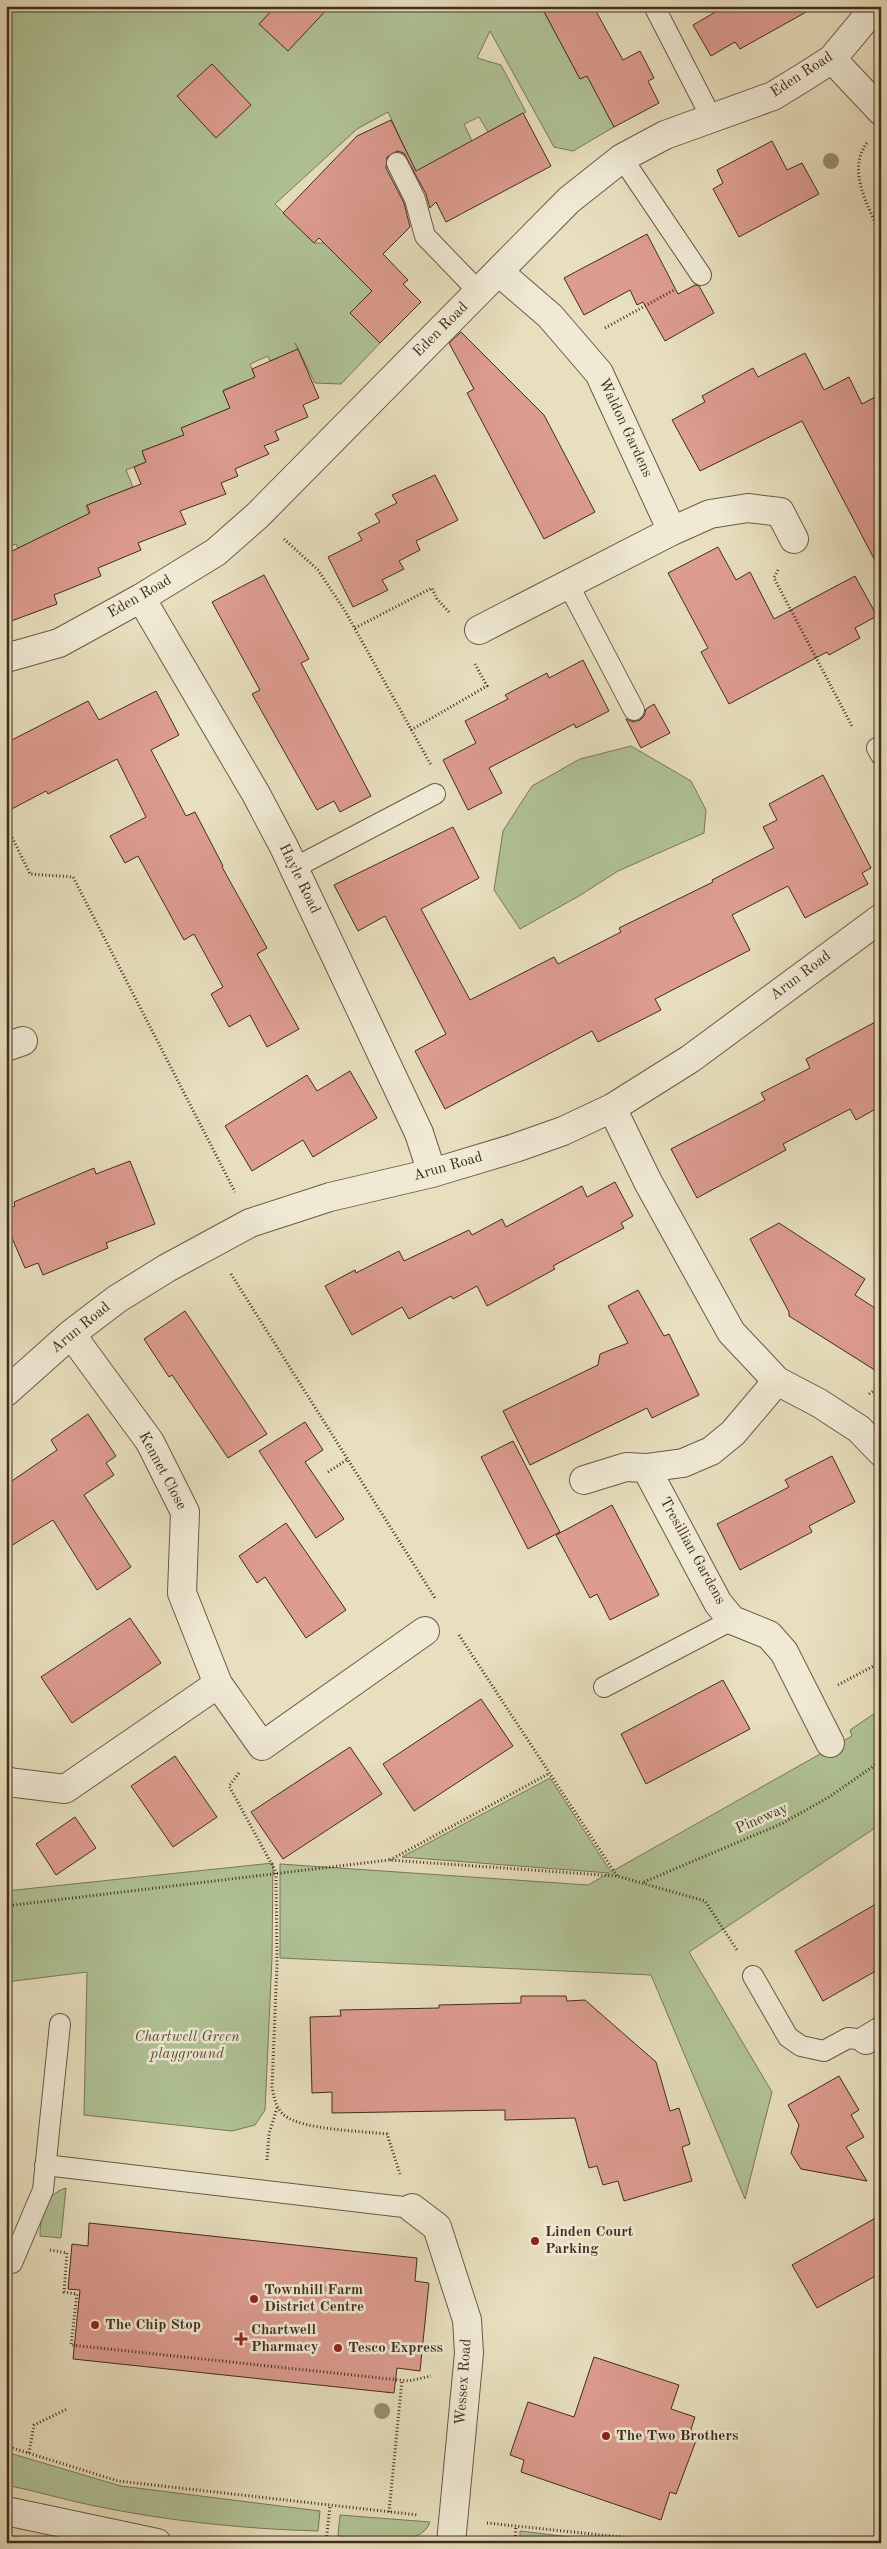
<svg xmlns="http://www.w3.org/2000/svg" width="887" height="2549" viewBox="0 0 887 2549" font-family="'Old Standard TT',serif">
<rect width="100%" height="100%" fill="#e8dfbe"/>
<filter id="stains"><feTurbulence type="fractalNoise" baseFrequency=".004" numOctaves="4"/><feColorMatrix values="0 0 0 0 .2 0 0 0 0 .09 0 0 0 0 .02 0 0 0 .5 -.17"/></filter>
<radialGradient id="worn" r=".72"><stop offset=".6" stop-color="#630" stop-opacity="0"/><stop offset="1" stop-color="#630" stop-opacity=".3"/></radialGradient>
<path fill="#b0c396" stroke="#78785a" d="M 6,6 L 541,6 L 580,79 L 587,75 L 614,127 L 573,151 L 554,147 L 490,31 L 477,58 L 501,65 L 526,112 L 488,132 L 479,117 L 464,124 L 472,141 L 416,172 L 388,112 L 357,129 L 275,204 L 314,243 L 324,243 L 372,291 L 350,313 L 380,343 L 341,384 L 315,383 L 295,343 L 298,349 L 270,361 L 268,356 L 250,364 L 260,388 L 245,381 L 223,390 L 230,408 L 182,428 L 184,435 L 142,451 L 146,462 L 126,470 L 133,487 L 86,506 L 89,514 L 45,535 L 46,537 L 18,548 L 16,544 L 6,548 Z
M 631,746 L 691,781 L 706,810 L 704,833 L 618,871 L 579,896 L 520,929 L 494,890 L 503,831 L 532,786 L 580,759 Z
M 881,1709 L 881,1824 L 689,1952 L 772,2092 L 745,2199 L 651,1975 L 280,1958 L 280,1864 L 588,1885 L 609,1873 L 402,1857 L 550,1778 L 611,1872 L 852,1736 L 850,1730 Z
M 273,1863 L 272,1958 L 265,2110 L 255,2125 L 232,2131 L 84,2115 L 87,1972 L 6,1982 L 6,1891 Z
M 66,2188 L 61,2238 L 40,2236 C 40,2216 45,2194 66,2188 Z
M 6,2452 L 121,2486 L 320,2511 L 318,2531 C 244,2529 168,2521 95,2506 C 65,2500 36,2491 6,2485 Z
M 340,2515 L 430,2522 C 422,2549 364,2539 338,2536 Z
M 520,2531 L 620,2543 L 520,2543 Z
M 6,2535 L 63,2543 L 6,2543 Z"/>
<path fill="#dd9c90" stroke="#402d1d" d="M 276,6 L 330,6 L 288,51 L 259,24 Z
M 541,6 L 593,6 L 623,60 L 640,51 L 654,78 L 648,81 L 659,103 L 614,127 L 587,76 L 580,79 Z
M 714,6 L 817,6 L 740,49 L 735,42 L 711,56 L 693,25 L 717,11 Z
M 212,64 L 251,105 L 216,138 L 177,96 Z
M 523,113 L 551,166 L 446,222 L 436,202 L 430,208 L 426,194 L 404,153 L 397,151 L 387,157 L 386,168 L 404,203 L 410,227 L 383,254 L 408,280 L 403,284 L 421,302 L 380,343 L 350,313 L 372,291 L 319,238 L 314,243 L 283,213 L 357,136 L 391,120 L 416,171 Z
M 772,141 L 787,170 L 802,163 L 819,194 L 739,237 L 713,189 L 723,183 L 717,170 Z
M 647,234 L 678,294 L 695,285 L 699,286 L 714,313 L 665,341 L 643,302 L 637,305 L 630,290 L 584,315 L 564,278 Z
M 461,332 L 544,415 L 595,512 L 544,539 L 467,393 L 474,389 L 449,343 Z
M 298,349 L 319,398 L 303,405 L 308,417 L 275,431 L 279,440 L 264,446 L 269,454 L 235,469 L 238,476 L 221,483 L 226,494 L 180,511 L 186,524 L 138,543 L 141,550 L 98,568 L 101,576 L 54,595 L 57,604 L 6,623 L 6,554 L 90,513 L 87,505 L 141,484 L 134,467 L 146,462 L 142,451 L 184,435 L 181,428 L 230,408 L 223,391 L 255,377 L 252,369 Z
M 805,353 L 824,390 L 849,377 L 862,404 L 881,394 L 881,572 L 802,421 L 700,471 L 672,420 L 705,402 L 702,396 L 753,368 L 758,377 Z
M 435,475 L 458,520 L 416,541 L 420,550 L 399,561 L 404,569 L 382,580 L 388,590 L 353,607 L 328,557 L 362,540 L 358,533 L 380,522 L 375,514 L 397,503 L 392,495 Z
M 718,547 L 736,580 L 750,572 L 774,619 L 855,576 L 877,616 L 855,628 L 860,638 L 829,655 L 827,652 L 729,704 L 701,652 L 708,648 L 668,573 Z
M 264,575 L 309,659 L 301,663 L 371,796 L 340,812 L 334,801 L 317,810 L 252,694 L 260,690 L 212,602 Z
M 583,660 L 609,711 L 576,728 L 574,724 L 489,768 L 502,793 L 468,810 L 443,760 L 476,743 L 465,721 L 508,699 L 505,695 L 547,673 L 549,678 Z
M 156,691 L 179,735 L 151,750 L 186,816 L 195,812 L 223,866 L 222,867 L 267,948 L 257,954 L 299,1029 L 267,1047 L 250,1015 L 229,1027 L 211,994 L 223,987 L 194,934 L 184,940 L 138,856 L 125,863 L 110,836 L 146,817 L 117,759 L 48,794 L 46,791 L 6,812 L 6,743 L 88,701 L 99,720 Z
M 654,704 L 670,733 L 641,748 L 626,719 L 633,722 L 640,720 L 644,716 L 646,709 Z
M 823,775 L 871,868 L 862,873 L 868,884 L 805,918 L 788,886 L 732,915 L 750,950 L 655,999 L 661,1010 L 598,1042 L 592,1031 L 445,1109 L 415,1051 L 446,1034 L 385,916 L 358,931 L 334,885 L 453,827 L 479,878 L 421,909 L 470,1000 L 554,957 L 558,964 L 621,932 L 619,928 L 713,882 L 712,880 L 774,848 L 763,827 L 777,820 L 769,804 Z
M 881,1019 L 881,1106 L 856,1120 L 850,1109 L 783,1144 L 786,1150 L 697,1198 L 671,1149 L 765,1100 L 761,1093 L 810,1068 L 806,1059 Z
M 350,1071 L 377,1118 L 313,1157 L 303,1140 L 252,1171 L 225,1126 L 307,1075 L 317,1091 Z
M 130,1161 L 155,1224 L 106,1243 L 108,1248 L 43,1275 L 38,1263 L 25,1268 L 6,1224 L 6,1210 L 15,1206 L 14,1202 L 94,1168 L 96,1174 Z
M 615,1182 L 633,1216 L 621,1223 L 624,1228 L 553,1266 L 555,1269 L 487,1306 L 477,1286 L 453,1299 L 451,1296 L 409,1319 L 402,1307 L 352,1335 L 325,1286 L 355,1270 L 356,1273 L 399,1251 L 404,1261 L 469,1230 L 472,1235 L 502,1219 L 506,1227 L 582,1186 L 587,1197 Z
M 779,1223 L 865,1279 L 855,1295 L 881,1312 L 881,1374 L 789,1316 L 789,1312 L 750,1239 Z
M 638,1290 L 664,1336 L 669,1334 L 699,1395 L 652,1418 L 647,1408 L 530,1465 L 503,1411 L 598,1365 L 600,1354 L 628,1343 L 608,1306 Z
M 185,1311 L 267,1434 L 228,1458 L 172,1375 L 169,1377 L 144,1339 Z
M 88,1414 L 116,1456 L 106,1463 L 114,1475 L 84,1495 L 131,1567 L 97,1590 L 53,1520 L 6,1549 L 6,1485 L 57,1450 L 51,1440 Z
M 305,1422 L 323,1450 L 305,1462 L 344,1519 L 316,1538 L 259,1451 Z
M 513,1441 L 560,1532 L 528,1549 L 481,1457 Z
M 832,1456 L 855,1502 L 809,1526 L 812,1532 L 740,1570 L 717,1524 L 789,1487 L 785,1480 Z
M 612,1505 L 659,1595 L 610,1620 L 597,1594 L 590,1598 L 556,1535 Z
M 286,1523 L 346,1610 L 306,1638 L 265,1577 L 257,1583 L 239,1556 Z
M 130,1618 L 161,1663 L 72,1723 L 41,1677 Z
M 723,1680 L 750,1729 L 646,1784 L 621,1734 Z
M 481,1699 L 513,1746 L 414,1811 L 383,1764 Z
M 350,1747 L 382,1794 L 283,1859 L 251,1812 Z
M 175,1756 L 217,1817 L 173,1847 L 131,1786 Z
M 75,1817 L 96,1848 L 56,1875 L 36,1844 Z
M 881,1901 L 881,1968 L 823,2001 L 795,1951 Z
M 521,1996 L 566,1996 L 567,2001 L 585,2000 L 656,2062 L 670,2111 L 679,2108 L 690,2144 L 682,2147 L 692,2181 L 624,2201 L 618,2181 L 603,2185 L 597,2166 L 589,2168 L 575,2118 L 505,2120 L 505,2110 L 332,2113 L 332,2092 L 312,2093 L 310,2017 L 341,2016 L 340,2010 L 439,2008 L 439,2005 L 521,2003 Z
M 839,2076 L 859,2110 L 851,2115 L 864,2137 L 846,2147 L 867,2181 L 801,2169 L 791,2153 L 799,2125 L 788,2105 Z
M 881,2215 L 881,2273 L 817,2308 L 792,2265 Z
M 89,2223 L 417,2258 L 415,2281 L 429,2283 L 420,2371 L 397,2368 L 394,2393 L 73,2359 L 80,2290 L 68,2289 L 72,2244 L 88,2246 Z
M 594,2357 L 679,2385 L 671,2409 L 695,2417 L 691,2429 L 697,2438 L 676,2494 L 670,2492 L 661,2520 L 521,2472 L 524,2460 L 510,2455 L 528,2402 L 574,2417 Z"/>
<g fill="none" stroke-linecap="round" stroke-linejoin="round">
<g stroke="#6a5a45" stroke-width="22">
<path id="service" d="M 654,6 L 712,119
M 622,158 L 701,275
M 397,163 L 415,199 L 425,236 L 479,292
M 568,584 L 634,710
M 877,748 L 881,755
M 294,868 L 435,794
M 604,1687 L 732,1620
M 753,1976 L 788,2037 L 801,2046 L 824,2051 L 848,2038 L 866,2040
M 45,2165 L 412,2208
M 12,2263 L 43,2190 L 60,2024"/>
</g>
<g stroke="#6a5a45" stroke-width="30">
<path id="minor" d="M 832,59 L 881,111
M 672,531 L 710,514 L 748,508 L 780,512 L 794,539
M 141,598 L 256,794 L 284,847 L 419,1133 L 432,1173
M 479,630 L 672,531 L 599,373 L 550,316 L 499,272
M 6,658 L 59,643 L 141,598 L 216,552 L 258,515 L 569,200 L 622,158 L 665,135 L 773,96 L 804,77 L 832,59 L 876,6
M 6,1047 L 23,1041
M 612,1108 L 648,1182 L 731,1332 L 777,1381 L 819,1403 L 859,1429 L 881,1452
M 6,1392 L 71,1334 L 117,1299 L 167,1268 L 250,1223 L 330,1197 L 432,1173 L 515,1148 L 563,1131 L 612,1108 L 690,1059 L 881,918
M 646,1468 L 718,1603 L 732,1620 L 769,1635 L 784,1652 L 830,1743
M 584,1480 L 626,1467 L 646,1468 L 683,1463 L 711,1451 L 733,1433 L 777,1381
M 218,1684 L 262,1746 L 425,1631
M 6,1780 L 8,1782 L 65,1789 L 218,1684 L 182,1593 L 185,1512 L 150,1442 L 71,1334
M 866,2040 L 881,2031
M 412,2208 L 437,2227 L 467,2320 L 469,2353 L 451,2543"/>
</g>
<g stroke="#6a5a45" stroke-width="30">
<path id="tertiary" d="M 6,2511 L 157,2543"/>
</g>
<path stroke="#402d1d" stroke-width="3" stroke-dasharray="1 2.5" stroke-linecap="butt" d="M 867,143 C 846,171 869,207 881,235
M 605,328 L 674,290
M 284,539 L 318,570 L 345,611 L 431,765
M 778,570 L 774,578 L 853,728
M 355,628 L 432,588 L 437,599 L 449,612
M 411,730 L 487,686 L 475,664
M 6,825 L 30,874 L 73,877 L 235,1192
M 231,1274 L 435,1598
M 869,1394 L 881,1386
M 328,1472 L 348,1459
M 459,1635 L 617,1876
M 838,1685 L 881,1662
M 239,1773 L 229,1786 L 276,1872 L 277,1964 L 272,2087 C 274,2098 276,2108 284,2115 C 301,2130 363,2131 387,2134 L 400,2174
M 390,1860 L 550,1773
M 644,1882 L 783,1823 L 829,1797 L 881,1761
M 6,1906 L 389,1860 L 617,1876 L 705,1901 L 737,1950
M 267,2160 L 269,2134 L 277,2108
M 50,2250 L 67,2253 L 64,2292 L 77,2294 L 71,2345 L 409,2381 L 431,2376
M 6,2446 L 118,2481 L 418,2515
M 29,2453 L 34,2425 L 67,2409
M 389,2512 L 402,2380
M 487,2523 L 678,2543
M 326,2543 L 330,2506
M 515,2543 L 516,2526"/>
<use href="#service" stroke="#f0ead5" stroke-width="20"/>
<use href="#minor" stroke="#f0ead5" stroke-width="28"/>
<use href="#tertiary" stroke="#f0ead5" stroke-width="28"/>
</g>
<g fill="#988e73">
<circle cx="831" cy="161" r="8"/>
<circle cx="382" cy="2411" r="8"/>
</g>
<g fill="#8f2418" stroke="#f0ead5" stroke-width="2">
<circle cx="535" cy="2241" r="5"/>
<circle cx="254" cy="2299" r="5"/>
<circle cx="95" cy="2325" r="5"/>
<path d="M238.5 2331.5h5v5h5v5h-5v5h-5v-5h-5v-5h5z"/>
<circle cx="338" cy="2348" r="5"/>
<circle cx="606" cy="2436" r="5"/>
</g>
<g text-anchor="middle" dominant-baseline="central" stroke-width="5" stroke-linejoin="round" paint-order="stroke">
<g font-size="15" fill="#402d1d" stroke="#f0ead5">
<text transform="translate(802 75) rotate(-33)">Eden Road</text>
<text transform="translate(441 330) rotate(-45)">Eden Road</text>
<text transform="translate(625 428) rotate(65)">Waldon Gardens</text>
<text transform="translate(140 597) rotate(-30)">Eden Road</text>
<text transform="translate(299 879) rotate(64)">Hayle Road</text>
<text transform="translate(801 976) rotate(-37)">Arun Road</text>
<text transform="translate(448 1167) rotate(-16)">Arun Road</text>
<text transform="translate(81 1328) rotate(-39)">Arun Road</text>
<text transform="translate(162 1471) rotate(62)">Kennet Close</text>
<text transform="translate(692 1551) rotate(61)">Tresillian Gardens</text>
<text transform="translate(762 1819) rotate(-24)">Pineway</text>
<text transform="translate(464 2382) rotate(-86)">Wessex Road</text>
</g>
<g font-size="15" font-style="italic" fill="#564b35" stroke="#f0ead5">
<text x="187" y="2037">Chartwell Green<tspan x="187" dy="17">playground</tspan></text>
</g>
<g font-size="15" font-weight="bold" fill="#402d1d" stroke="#f0ead5" text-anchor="start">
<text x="545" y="2232">Linden Court<tspan x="545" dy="17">Parking</tspan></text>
<text x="264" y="2290">Townhill Farm<tspan x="264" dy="17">District Centre</tspan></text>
<text x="105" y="2325">The Chip Stop</text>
<text x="251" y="2330">Chartwell<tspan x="251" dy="17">Pharmacy</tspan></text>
<text x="348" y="2348">Tesco Express</text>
<text x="616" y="2436">The Two Brothers</text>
</g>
</g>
<rect width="887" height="2549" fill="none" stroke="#e8dfbe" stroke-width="25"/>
<rect x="8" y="8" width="872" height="2534" fill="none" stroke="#402d1d" stroke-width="2.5"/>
<rect x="12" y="12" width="862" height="2524" fill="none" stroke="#402d1d"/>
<rect width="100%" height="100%" filter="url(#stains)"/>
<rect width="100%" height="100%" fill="url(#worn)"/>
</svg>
